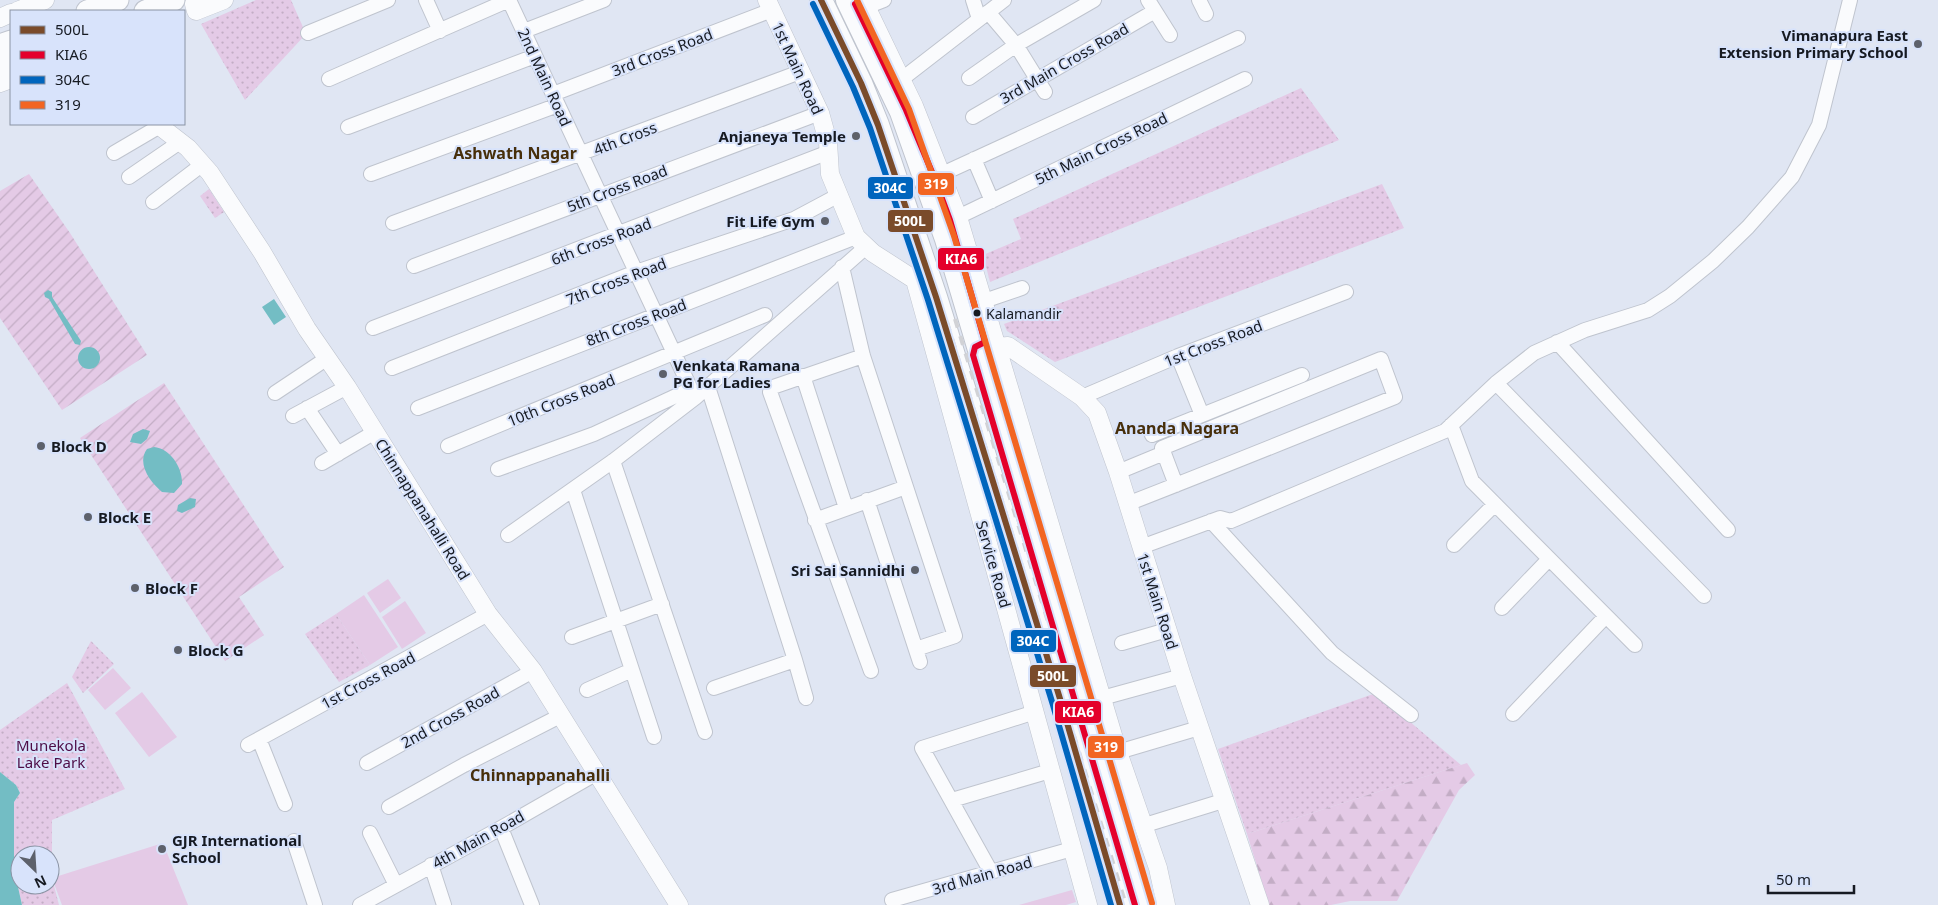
<svg xmlns="http://www.w3.org/2000/svg" width="1938" height="905" viewBox="0 0 1938 905" font-family="'Noto Sans',sans-serif">
<defs>
<pattern id="grass-dots" width="8" height="8" patternUnits="userSpaceOnUse" patternTransform="scale(1.25)"><rect width="8" height="8" fill="#e4cae6"/><path d="M2 2h.1M6 6h.1" fill="none" stroke="#c3adc5" stroke-width="1.8" stroke-linecap="round"/></pattern>
<pattern id="forest-firs" width="22" height="20" patternUnits="userSpaceOnUse" patternTransform="scale(1.25)"><rect width="22" height="20" fill="#e4cae6"/><path d="M5 1l3.5 6h-7zM16 11l3.5 6h-7z" fill="#c3adc5"/></pattern>
<pattern id="garden-furrows" width="10" height="10" patternUnits="userSpaceOnUse" patternTransform="scale(1.25)"><rect width="10" height="10" fill="#e4cae6"/><path d="M-1 1l2-2M0 10L10 0M9 11l2-2" fill="none" stroke="#c3adc5"/></pattern>
</defs>
<rect width="100%" height="100%" fill="#e0e6f3"/>
<path fill="url(#grass-dots)" fill-rule="evenodd" d="M 256,0 L 291,0 L 306,34 L 245,100 L 201,24 Z
M 1301,88 L 1339,140 L 990,282 L 983,255 L 1021,239 L 1013,219 Z
M 1382,184 L 1404,228 L 1055,362 L 1007,331 L 1004,324 Z
M 209,189 L 224,212 L 215,218 L 200,196 Z
M 336,614 L 370,665 L 339,682 L 305,634 Z
M 91,641 L 114,664 L 83,693 L 72,677 Z
M 67,683 L 125,789 L 52,820 L 52,878 L 59,905 L 22,905 L 14,869 L 14,802 L 20,793 L 16,785 L 0,772 L 0,730 ZM 20,855 L 50,855 L 50,885 L 20,885 Z
M 1376,693 L 1461,765 L 1247,834 L 1218,749 Z"/>
<path fill="url(#forest-firs)" d="M 1467,763 L 1475,775 L 1459,790 L 1397,901 L 1350,901 L 1331,905 L 1269,905 L 1247,834 Z"/>
<path fill="url(#garden-furrows)" d="M 29,174 L 70,233 L 147,355 L 62,410 L 0,318 L 0,191 Z
M 164,383 L 284,567 L 239,597 L 264,635 L 225,661 L 80,438 Z"/>
<path fill="#e4cae6" d="M 388,579 L 401,598 L 380,613 L 367,593 Z
M 364,595 L 398,647 L 370,665 L 336,614 Z
M 405,601 L 426,633 L 402,649 L 382,617 Z
M 113,668 L 131,688 L 105,710 L 88,690 Z
M 142,692 L 177,737 L 149,757 L 115,713 Z
M 163,843 L 188,905 L 62,905 L 52,878 Z
M 1072,890 L 1076,902 L 1066,905 L 1019,905 Z"/>
<path fill="#73bdc4" d="M 48,290 L 52,292 L 52,297 L 81,341 L 80,345 L 75,344 L 49,299 L 45,297 L 44,293 Z
M 274,299 L 286,317 L 274,325 L 262,307 Z
M78 358a11 11 0 1 1 22 0a11 11 0 1 1-22 0Z
M 143,429 L 150,431 L 147,439 L 141,444 L 130,442 L 133,434 Z
M 154,447 C 170,448 183,468 182,484 L 174,493 L 162,492 C 151,483 136,464 147,449 Z
M 190,498 L 196,499 L 195,507 L 182,513 L 177,511 L 178,505 Z
M 0,772 L 16,785 L 20,793 L 14,802 L 14,869 L 22,905 L 0,905 Z"/>
<g fill="none" stroke-linecap="round" stroke-linejoin="round">
<g stroke="#bfc4ce" stroke-width="16">
<path id="minor" d="M 426,0 L 440,31
M 509,0 L 695,398
M 973,0 L 979,19
M 1148,0 L 1170,35
M 1199,0 L 1206,14
M 866,7 L 884,0
M 988,12 L 1016,45 L 1045,92
M 524,31 L 604,0
M 308,33 L 388,0
M 969,78 L 1016,45 L 1094,0
M 329,79 L 509,0
M 902,79 L 1004,0
M 553,94 L 772,10
M 973,117 L 1155,11
M 348,127 L 535,56
M 114,153 L 160,126
M 974,159 L 992,201
M 371,174 L 558,105
M 942,174 L 1238,38
M 129,177 L 180,142
M 153,202 L 203,164
M 958,217 L 1245,79
M 393,223 L 800,72
M 414,266 L 820,113
M 842,267 L 863,356 L 955,636 L 916,649
M 984,301 L 1022,288
M 373,328 L 829,152
M 1557,342 L 1728,530
M 863,356 L 773,387 L 770,392 L 871,671
M 1178,356 L 1202,415
M 392,368 L 636,272 L 794,219 L 839,195
M 803,376 L 846,508
M 1496,383 L 1704,596
M 708,387 L 795,660 L 714,688
M 275,393 L 326,359
M 1082,397 L 1178,356 L 1346,292
M 307,408 L 338,454
M 418,408 L 856,237
M 293,416 L 347,387
M 1451,425 L 1472,481 L 1635,645
M 1152,435 L 1302,375
M 448,446 L 765,315
M 613,461 L 705,732
M 322,463 L 375,432
M 498,469 L 594,434 L 691,389
M 1118,472 L 1164,453
M 573,490 L 654,737
M 867,500 L 920,662
M 1127,504 C 1217,469 1306,433 1395,397 L 1381,359 L 1162,448 L 1176,485
M 815,520 L 906,487
M 1211,521 L 1332,653 L 1411,715
M 508,535 L 613,461 L 695,398 L 866,247
M 1454,545 L 1495,504
M 1141,547 L 1220,518 L 1231,521 L 1445,431 L 1496,383 L 1534,353 L 1585,330 L 1648,310 L 1670,296 L 1713,261 L 1748,227 L 1792,177 L 1819,125 L 1850,0
M 1502,608 L 1549,559
M 572,637 L 662,604
M 1122,643 L 1167,630
M 795,660 L 806,698
M 587,690 L 632,670
M 1102,698 L 1182,676
M 1513,714 L 1606,616
M 259,739 L 285,804
M 248,745 L 488,614
M 1118,752 L 1199,728
M 367,763 L 533,671
M 952,800 L 1050,771
M 389,807 L 464,765 L 560,716
M 1145,825 L 1226,800
M 501,828 L 532,905
M 370,833 L 396,885
M 294,841 L 315,905
M 431,865 L 444,905
M 991,872 L 922,748 L 1035,712
M 892,900 L 1072,849
M 360,905 L 501,828 L 597,773"/>
</g>
<g stroke="#bfc4ce" stroke-width="19">
<path id="tertiary" d="M 767,0 L 820,113 L 828,142 L 830,174 L 856,237 L 873,253 L 915,280 L 1088,905
M 863,0 L 914,106 L 958,217 L 1118,752 L 1158,868 L 1166,905
M 194,4 L 196,11 L 224,0
M 17,11 L 45,0
M 0,18 L 11,13
M 0,83 L 11,79
M 157,124 L 188,148 L 210,173 L 262,252 L 307,329 L 347,387 L 488,614 L 533,671 L 679,905
M 996,347 L 1008,346 L 1082,397 L 1097,413 L 1118,472 L 1182,676 L 1260,905"/>
</g>
<g stroke="#bfc4ce" stroke-width="23">
<path id="primary" d="M 87,11 L 118,0
M 145,11 L 174,0
M 0,45 L 11,41
M 0,66 L 11,61"/>
</g>
<g stroke="#bfc4ce" stroke-width="24">
<path id="trunk" d="M 821,0 L 861,83 L 878,125 L 936,297 L 1061,702 L 1120,905
M 847,0 L 901,112 L 946,239 L 1144,905"/>
</g>
<use href="#minor" stroke="#fafbfd" stroke-width="14"/>
<use href="#tertiary" stroke="#fafbfd" stroke-width="18"/>
<use href="#primary" stroke="#fafbfd" stroke-width="21"/>
<use href="#trunk" stroke="#fafbfd" stroke-width="22"/>
<path stroke="#d1d2d6" stroke-width="4" stroke-dasharray="9 9" stroke-linecap="butt" d="M 955,319 L 1135,905
M 947,322 L 1126,905"/>
<g stroke="#d8e3fb" stroke-width="10">
<path id="bus-1" d="M 821,0 L 861,83 L 878,125 L 936,297 L 1061,702 L 1120,905"/>
</g>
<g stroke="#d8e3fb" stroke-width="10">
<path id="bus-2" d="M 855,4 L 906,110 L 934,177 L 950,220 L 985,342 L 975,347 L 973,355 L 1135,905"/>
</g>
<g stroke="#d8e3fb" stroke-width="10">
<path id="bus-3" d="M 813,4 L 853,87 L 870,128 L 928,300 L 1053,705 L 1111,905"/>
</g>
<g stroke="#d8e3fb" stroke-width="10">
<path id="bus-4" d="M 857,0 L 909,109 L 954,236 L 1152,903"/>
</g>
<use href="#bus-1" stroke="#7a4b2a" stroke-width="6"/>
<use href="#bus-2" stroke="#e4002b" stroke-width="6"/>
<use href="#bus-3" stroke="#0065bd" stroke-width="6"/>
<use href="#bus-4" stroke="#f26522" stroke-width="6"/>
</g>
<g fill="#5d616b" stroke="#d8e3fb" stroke-width="2">
<circle cx="1918" cy="44" r="5"/>
<circle cx="856" cy="136" r="5"/>
<circle cx="825" cy="221" r="5"/>
<circle cx="663" cy="374" r="5"/>
<circle cx="41" cy="446" r="5"/>
<circle cx="88" cy="517" r="5"/>
<circle cx="915" cy="570" r="5"/>
<circle cx="135" cy="588" r="5"/>
<circle cx="178" cy="650" r="5"/>
<circle cx="162" cy="849" r="5"/>
</g>
<circle fill="#161a22" stroke="#d8e3fb" stroke-width="2" cx="977" cy="313" r="4.5"/>
<g text-anchor="middle" dominant-baseline="central" stroke-width="4" stroke-linejoin="round" paint-order="stroke">
<g font-size="14" fill="#161a22" stroke="#d8e3fb" text-anchor="start">
<text x="986" y="313">Kalamandir</text>
</g>
<g font-size="15" font-weight="bold" fill="#161a22" stroke="#d8e3fb" text-anchor="start">
<text x="1908" y="35" text-anchor="end">Vimanapura East<tspan x="1908" dy="17">Extension Primary School</tspan></text>
<text x="846" y="136" text-anchor="end">Anjaneya Temple</text>
<text x="815" y="221" text-anchor="end">Fit Life Gym</text>
<text x="673" y="365">Venkata Ramana<tspan x="673" dy="17">PG for Ladies</tspan></text>
<text x="51" y="446">Block D</text>
<text x="98" y="517">Block E</text>
<text x="905" y="570" text-anchor="end">Sri Sai Sannidhi</text>
<text x="145" y="588">Block F</text>
<text x="188" y="650">Block G</text>
<text x="172" y="840">GJR International<tspan x="172" dy="17">School</tspan></text>
</g>
<g font-size="15" fill="#161a22" stroke="#d8e3fb">
<text transform="translate(662 52) rotate(-21)">3rd Cross Road</text>
<text transform="translate(1064 63) rotate(-30)">3rd Main Cross Road</text>
<text transform="translate(798 68) rotate(65)">1st Main Road</text>
<text transform="translate(545 77) rotate(65)">2nd Main Road</text>
<text transform="translate(625 138) rotate(-21)">4th Cross</text>
<text transform="translate(1101 148) rotate(-26)">5th Main Cross Road</text>
<text transform="translate(617 188) rotate(-21)">5th Cross Road</text>
<text transform="translate(601 241) rotate(-21)">6th Cross Road</text>
<text transform="translate(616 281) rotate(-21)">7th Cross Road</text>
<text transform="translate(636 322) rotate(-21)">8th Cross Road</text>
<text transform="translate(1213 343) rotate(-21)">1st Cross Road</text>
<text transform="translate(561 400) rotate(-22)">10th Cross Road</text>
<text transform="translate(423 509) rotate(58)">Chinnappanahalli Road</text>
<text transform="translate(994 564) rotate(74)">Service Road</text>
<text transform="translate(1158 601) rotate(72)">1st Main Road</text>
<text transform="translate(368 680) rotate(-28)">1st Cross Road</text>
<text transform="translate(450 717) rotate(-29)">2nd Cross Road</text>
<text transform="translate(478 839) rotate(-29)">4th Main Road</text>
<text transform="translate(982 875) rotate(-16)">3rd Main Road</text>
</g>
<g font-size="15" fill="#4e0c46" stroke="#d8e3fb">
<text x="51" y="745">Munekola<tspan x="51" dy="17">Lake Park</tspan></text>
</g>
<g font-size="16" font-weight="bold" fill="#472f0b" stroke="#d8e3fb">
<text x="515" y="153">Ashwath Nagar</text>
<text x="1177" y="428">Ananda Nagara</text>
<text x="540" y="775">Chinnappanahalli</text>
</g>
</g>
<g stroke="#d8e3fb" stroke-width="2">
<rect x="917" y="172" width="38" height="24" rx="5" fill="#f26522"/>
<rect x="867" y="176" width="47" height="24" rx="5" fill="#0065bd"/>
<rect x="887" y="209" width="47" height="24" rx="5" fill="#7a4b2a"/>
<rect x="937" y="247" width="48" height="24" rx="5" fill="#e4002b"/>
<rect x="1010" y="629" width="47" height="24" rx="5" fill="#0065bd"/>
<rect x="1029" y="664" width="48" height="24" rx="5" fill="#7a4b2a"/>
<rect x="1054" y="700" width="48" height="24" rx="5" fill="#e4002b"/>
<rect x="1087" y="735" width="38" height="24" rx="5" fill="#f26522"/>
</g>
<g font-size="14" text-anchor="middle" font-weight="bold" fill="#fff">
<text x="936" y="189">319</text>
<text x="890" y="193">304C</text>
<text x="910" y="226">500L</text>
<text x="961" y="264">KIA6</text>
<text x="1033" y="646">304C</text>
<text x="1053" y="681">500L</text>
<text x="1078" y="717">KIA6</text>
<text x="1106" y="752">319</text>
</g>
<rect x="10" y="10" width="175" height="115" fill="#d8e3fb" stroke="#8a93a4"/>
<rect x="20" y="26" width="25" height="8" fill="#7a4b2a" stroke="#8a93a4"/>
<text x="55" y="35" font-size="15" fill="#161a22">500L</text>
<rect x="20" y="51" width="25" height="8" fill="#e4002b" stroke="#8a93a4"/>
<text x="55" y="60" font-size="15" fill="#161a22">KIA6</text>
<rect x="20" y="76" width="25" height="8" fill="#0065bd" stroke="#8a93a4"/>
<text x="55" y="85" font-size="15" fill="#161a22">304C</text>
<rect x="20" y="101" width="25" height="8" fill="#f26522" stroke="#8a93a4"/>
<text x="55" y="110" font-size="15" fill="#161a22">319</text>
<g transform="translate(35 870) rotate(155)"><circle r="24" fill="#d8e3fb" stroke="#8a93a4"/>
<path d="M0-4L9 19L0 12L-9 19Z" fill="#5d616b"/>
<text y="-8" font-size="14" font-weight="bold" text-anchor="middle" fill="#161a22">N</text>
</g>
<path d="M1768 885v8h86v-8" fill="none" stroke="#161a22" stroke-width="2.5"/>
<text x="1776" y="885" font-size="15" fill="#161a22" stroke="#d8e3fb" stroke-width="4" paint-order="stroke">50 m</text>
</svg>
